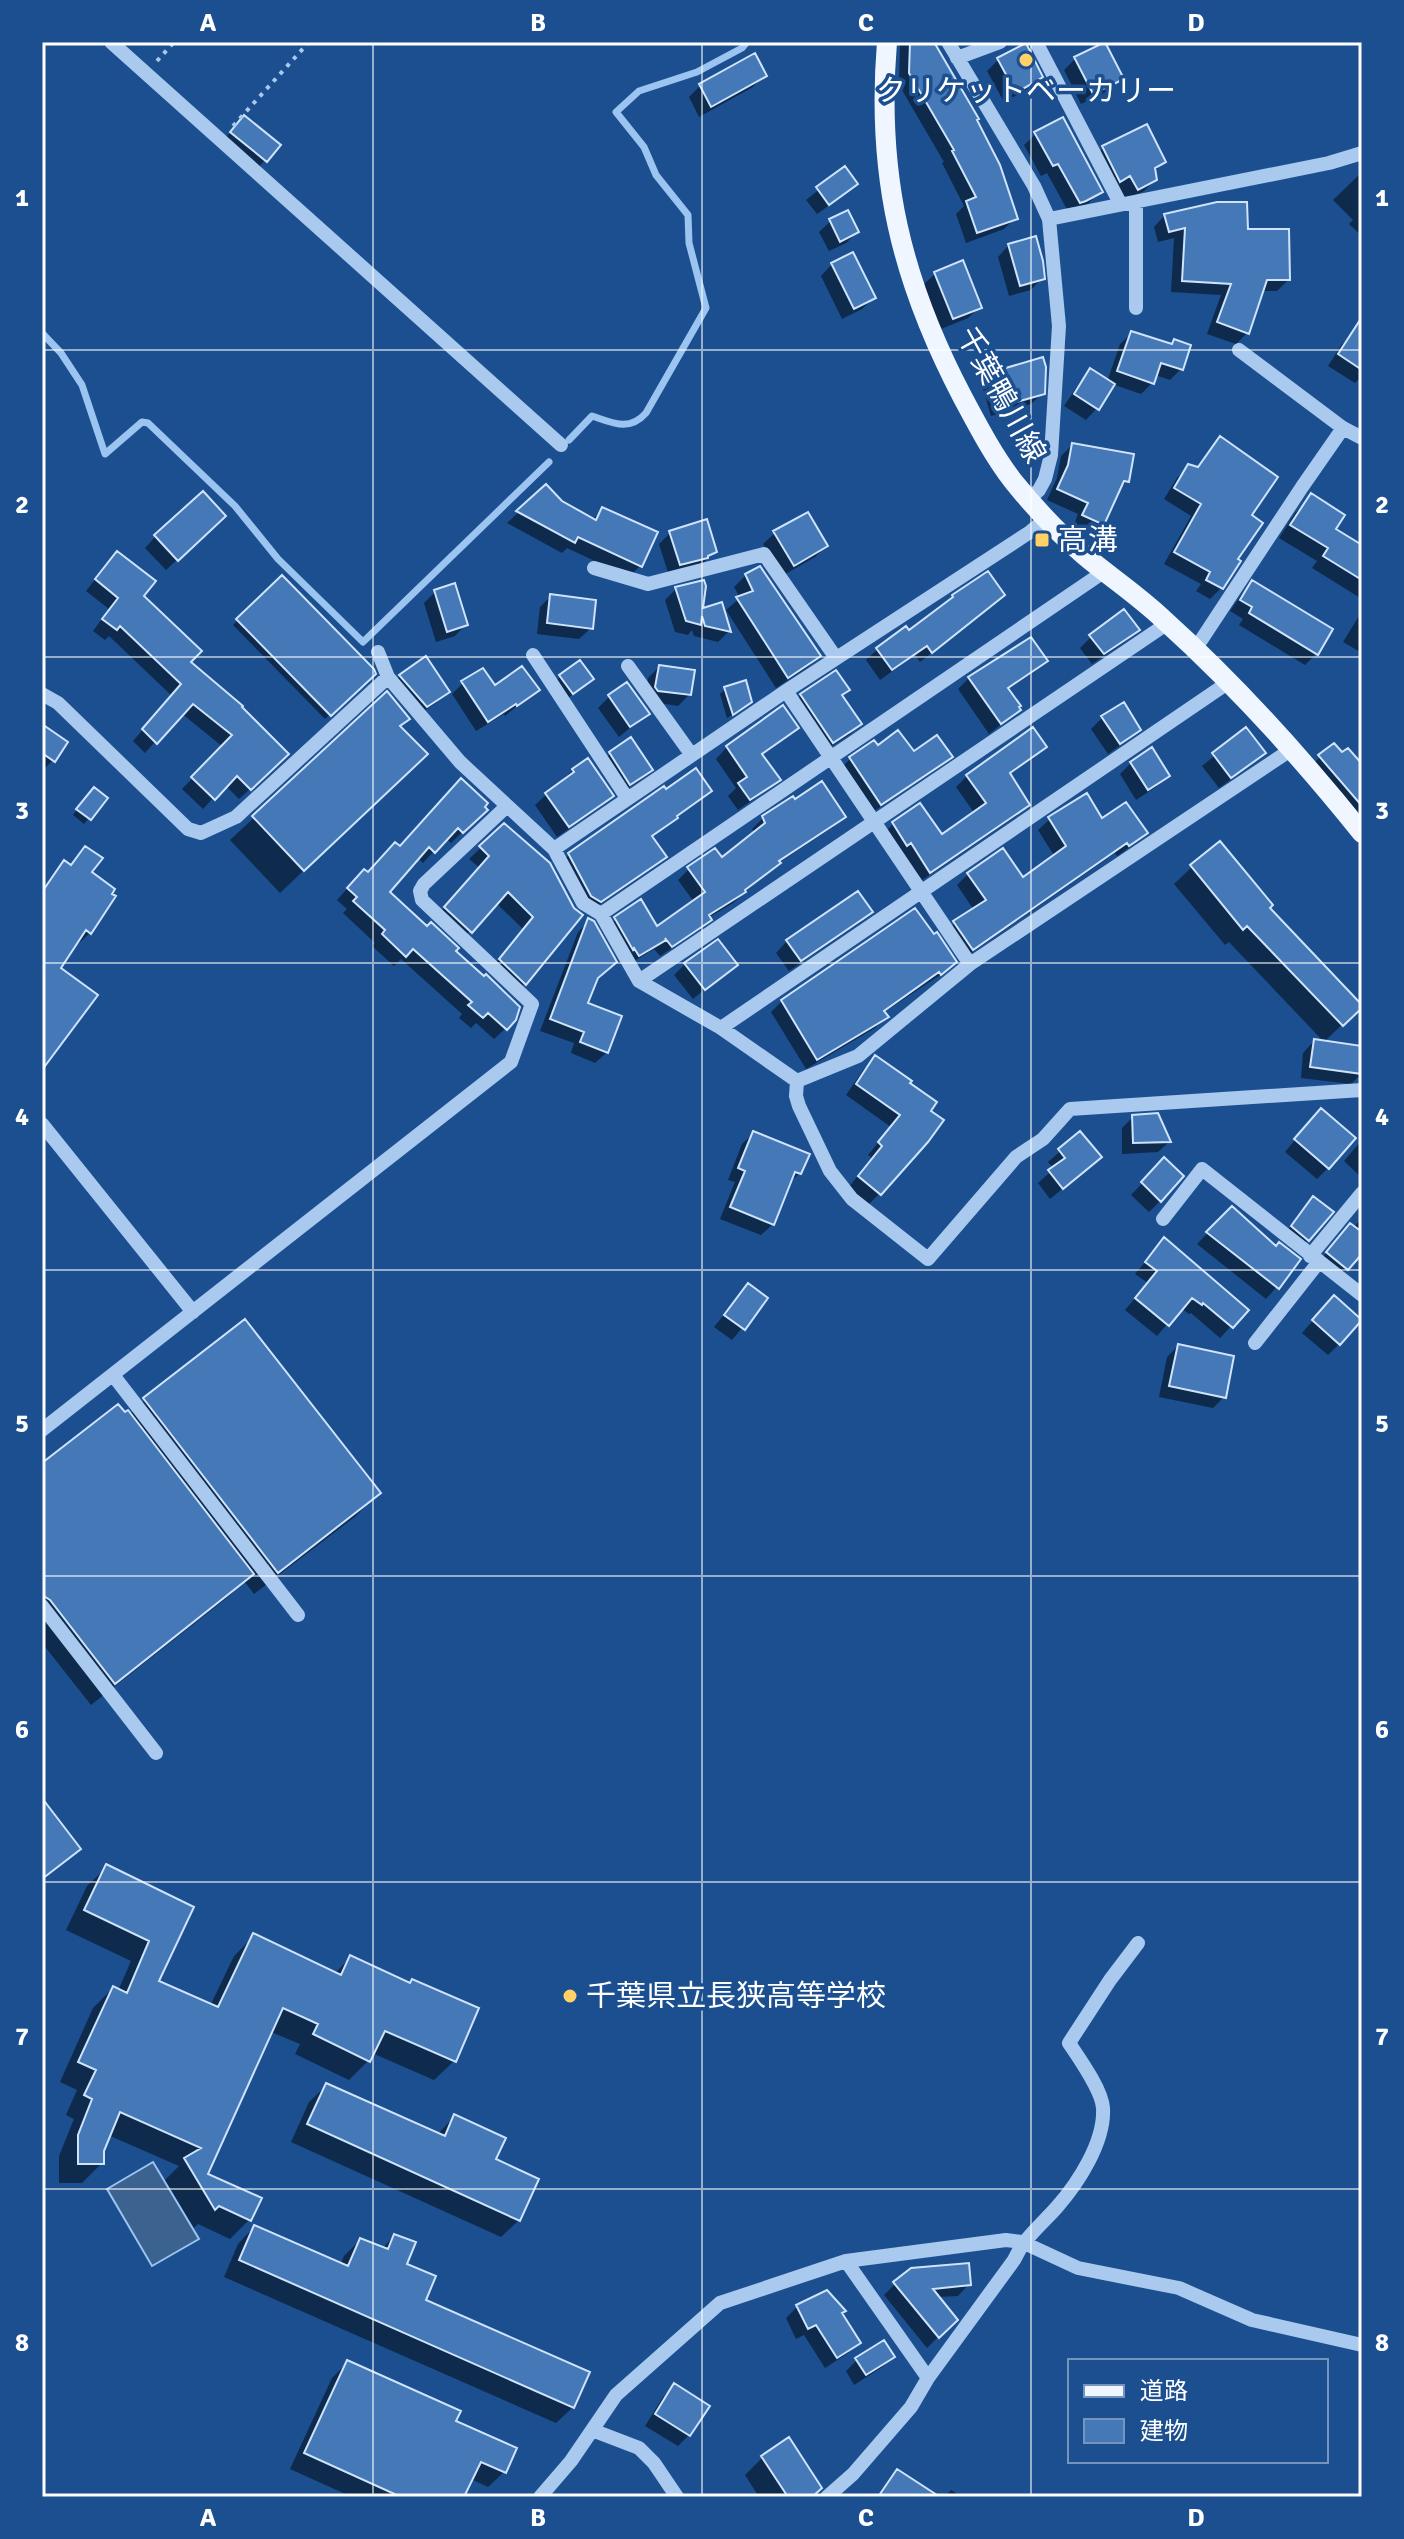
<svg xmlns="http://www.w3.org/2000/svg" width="1404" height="2539" viewBox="0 0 1404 2539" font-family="Signika,'Noto Sans JP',sans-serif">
<rect width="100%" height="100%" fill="#1b4f8f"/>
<path fill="#3c6290" stroke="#9cc4f0" stroke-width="2" d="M 153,2162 L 199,2239 L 152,2266 L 107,2189 Z"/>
<path fill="#0007" d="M 903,42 L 949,42 L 943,46 L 937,42 L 935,47 L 1015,218 L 1004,229 L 966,243 L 956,214 L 964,206 L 942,163 L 944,162 L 899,85 L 900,45 Z
M 1104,44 L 1121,78 L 1110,90 L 1081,104 L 1064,70 L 1075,59 Z
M 754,56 L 764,75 L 753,87 L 699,117 L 689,97 L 700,86 Z
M 998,60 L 1041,77 L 1030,88 L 1004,102 L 987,71 Z
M 244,117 L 278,146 L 254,172 L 220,144 Z
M 1146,126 L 1164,162 L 1154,172 L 1155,180 L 1144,191 L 1126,200 L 1092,159 L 1103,148 Z
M 1036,134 L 1100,191 L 1089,203 L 1069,213 L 1047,173 L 1041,176 L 1024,145 Z
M 845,169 L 855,184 L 844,195 L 817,214 L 806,200 Z
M 1360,174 L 1362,176 L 1362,236 L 1349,224 L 1353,220 L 1333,200 Z
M 1165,215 L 1246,231 L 1288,280 L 1277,291 L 1262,291 L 1247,333 L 1236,344 L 1207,334 L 1221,295 L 1171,292 L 1174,238 L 1158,242 L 1154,227 Z
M 831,221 L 857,232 L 846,243 L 829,251 L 819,232 Z
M 1009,245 L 1042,278 L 1031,290 L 1009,296 L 998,257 Z
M 962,263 L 980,307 L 968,318 L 941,329 L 923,285 L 935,274 Z
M 832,264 L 874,298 L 862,309 L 842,319 L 821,276 Z
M 1132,333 L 1170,346 L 1174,342 L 1181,369 L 1170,380 L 1155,375 L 1152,383 L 1141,394 L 1112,384 L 1097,408 L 1086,420 L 1064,406 L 1080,382 L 1091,371 L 1107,382 L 1120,344 Z
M 1354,333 L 1362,338 L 1362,376 L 1355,383 L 1328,366 L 1342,344 Z
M 993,374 L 1043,393 L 1031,404 L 991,416 L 982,385 Z
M 1220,439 L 1249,515 L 1236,560 L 1238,562 L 1221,588 L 1210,599 L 1196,591 L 1201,584 L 1164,564 L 1191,516 L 1164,499 L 1177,478 L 1189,466 L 1196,468 Z
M 1072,445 L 1127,481 L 1117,491 L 1103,524 L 1091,535 L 1073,527 L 1078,514 L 1047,500 L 1057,478 L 1061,456 Z
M 546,487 L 560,503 L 592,520 L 603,509 L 640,566 L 629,577 L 567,548 L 562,553 L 507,523 Z
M 1308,501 L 1333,529 L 1362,547 L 1362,599 L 1312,568 L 1317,561 L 1279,538 L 1295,513 Z
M 212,527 L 166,570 L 145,548 L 156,536 Z
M 670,533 L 715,551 L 703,563 L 669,576 L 659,544 Z
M 775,533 L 826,546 L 815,557 L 782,576 L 763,544 Z
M 107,564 L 142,596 L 188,662 L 276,765 L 239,799 L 225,785 L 203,809 L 182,789 L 223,747 L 181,713 L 145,753 L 133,741 L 172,696 L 109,636 L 105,640 L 93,631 L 109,609 L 86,591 Z
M 760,569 L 819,656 L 808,667 L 776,688 L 726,610 L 740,598 L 734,587 L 746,575 Z
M 987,574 L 991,606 L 920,662 L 915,655 L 880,680 L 866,660 L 878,649 L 908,633 L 953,597 Z
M 282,577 L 374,674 L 325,719 L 233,625 Z
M 1253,583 L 1316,654 L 1305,665 L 1239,625 L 1243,619 L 1230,611 L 1242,594 Z
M 676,589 L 729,631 L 718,642 L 694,636 L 692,630 L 688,635 L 675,632 L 665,600 Z
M 435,592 L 466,624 L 455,636 L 436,642 L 424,603 Z
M 551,596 L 591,628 L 579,639 L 537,634 L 540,607 Z
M 1362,611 L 1362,653 L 1343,642 Z
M 1137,630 L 1126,641 L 1092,664 L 1080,648 L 1091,637 Z
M 1045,661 L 1034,672 L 1007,690 L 1019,710 L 989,734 L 958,689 L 969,678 Z
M 659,667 L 689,695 L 678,706 L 647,701 L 645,699 L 648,678 Z
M 400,676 L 447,692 L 436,703 L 415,717 L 389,687 Z
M 561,676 L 591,679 L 561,704 L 549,687 Z
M 463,683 L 494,688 L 537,689 L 505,716 L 504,714 L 476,731 L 452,694 Z
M 725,689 L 745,707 L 727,718 L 720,694 Z
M 387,694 L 408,719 L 399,727 L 402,777 L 280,893 L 230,840 Z
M 801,695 L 840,697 L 860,724 L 849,735 L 821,753 L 790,707 Z
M 609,697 L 647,714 L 619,737 L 598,708 Z
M 1102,718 L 1139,729 L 1128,740 L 1108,754 L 1091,729 Z
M 42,727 L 53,760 L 42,771 Z
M 796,728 L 761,756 L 778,779 L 767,790 L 738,810 L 728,796 L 736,788 L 716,759 L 727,747 Z
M 1246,730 L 1263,753 L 1252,764 L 1219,788 L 1202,766 Z
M 1045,747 L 1033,758 L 1009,775 L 1028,805 L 1016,816 L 918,883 L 882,835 L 893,824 L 919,806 L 942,837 L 975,814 L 956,787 L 967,776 Z
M 877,748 L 914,754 L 950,757 L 940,767 L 870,814 L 840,769 L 850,759 Z
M 610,754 L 650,769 L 639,781 L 618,795 L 599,765 Z
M 1320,757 L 1362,767 L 1362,816 L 1355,822 L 1309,768 Z
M 1131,763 L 1168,775 L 1156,787 L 1136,800 L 1120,774 Z
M 573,770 L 611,796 L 600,807 L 557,837 L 535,805 Z
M 663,789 L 709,790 L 651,838 L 665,857 L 654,867 L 589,912 L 558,865 L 569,855 Z
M 89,794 L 105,799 L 84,824 L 73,815 Z
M 482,807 L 485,810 L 451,843 L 446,838 L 423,863 L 418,858 L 387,892 L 453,952 L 506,1028 L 494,1039 L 476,1023 L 471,1028 L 459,1018 L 462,1014 L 401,959 L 394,966 L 372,946 L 375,943 L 343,913 L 347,909 L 337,900 L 353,882 L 399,849 Z
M 844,816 L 833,827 L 774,866 L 733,903 L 708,918 L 699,930 L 660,956 L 654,949 L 628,965 L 605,930 L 616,919 L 657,929 L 694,902 L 678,880 L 689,869 L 721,860 L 755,834 L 752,829 L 763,818 Z
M 1050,819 L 1101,821 L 1145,833 L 1134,844 L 1117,856 L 1115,853 L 961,960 L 943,934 L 955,923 L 974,910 L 957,885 L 968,874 L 1023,880 L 1055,857 L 1038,830 Z
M 504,826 L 548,864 L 525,983 L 514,994 L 489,971 L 523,929 L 496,903 L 459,943 L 434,919 L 480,868 L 469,859 Z
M 85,848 L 90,873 L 90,933 L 79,943 L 76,941 L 59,968 L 42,1064 L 42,890 L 64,863 L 69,866 Z
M 1192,867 L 1267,908 L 1359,1004 L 1362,1001 L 1362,1011 L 1359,1008 L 1324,1042 L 1229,942 L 1225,945 L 1174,884 Z
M 915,911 L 943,973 L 883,1013 L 886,1017 L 875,1028 L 806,1069 L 771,1012 L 782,1001 Z
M 870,912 L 859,923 L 789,971 L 776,953 L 787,941 Z
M 589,921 L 595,980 L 586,1004 L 607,1052 L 595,1063 L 571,1053 L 574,1043 L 540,1031 L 578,932 Z
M 685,964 L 735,964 L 693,999 L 674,975 Z
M 1314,1041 L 1362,1048 L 1362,1073 L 1351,1084 L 1301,1078 L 1303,1053 Z
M 875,1058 L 934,1103 L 880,1193 L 868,1205 L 848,1188 L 872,1158 L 868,1155 L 891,1127 L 846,1095 L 864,1069 Z
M 1133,1117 L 1169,1142 L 1158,1152 L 1122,1154 L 1122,1128 Z
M 1310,1122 L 1328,1168 L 1317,1179 L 1285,1152 Z
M 754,1133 L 800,1173 L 788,1184 L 773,1224 L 761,1235 L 720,1219 L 735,1182 L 728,1180 L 742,1144 Z
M 1080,1134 L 1088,1168 L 1050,1199 L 1038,1183 L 1054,1169 L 1048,1162 Z
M 1362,1140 L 1362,1178 L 1344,1161 Z
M 1164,1160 L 1160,1201 L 1149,1212 L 1131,1195 Z
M 1313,1199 L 1308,1240 L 1297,1251 L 1281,1238 Z
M 1232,1208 L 1275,1249 L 1299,1261 L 1266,1299 L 1197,1244 Z
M 1362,1218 L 1362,1251 L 1338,1278 L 1319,1262 L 1341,1235 L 1353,1228 Z
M 1164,1240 L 1246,1310 L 1220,1338 L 1191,1313 L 1189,1314 L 1181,1308 L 1157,1336 L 1125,1310 L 1148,1283 L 1135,1274 Z
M 748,1285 L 766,1299 L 732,1340 L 714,1327 Z
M 1323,1309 L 1339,1344 L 1328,1355 L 1302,1333 Z
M 1178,1346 L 1224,1397 L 1213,1408 L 1159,1397 L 1167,1357 Z
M 145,1400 L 378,1493 L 356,1516 L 254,1594 L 244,1581 L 228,1597 L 91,1705 L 42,1643 L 42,1466 L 129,1415 Z
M 107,1867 L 192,1908 L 156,1982 L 210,2006 L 234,1956 L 254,1936 L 334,1974 L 351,1957 L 454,2061 L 434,2080 L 372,2053 L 369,2060 L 349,2080 L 295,2054 L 300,2044 L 271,2032 L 206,2175 L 250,2219 L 230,2239 L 198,2224 L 194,2228 L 165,2180 L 179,2166 L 108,2135 L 102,2151 L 102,2163 L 82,2183 L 59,2183 L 59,2156 L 74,2119 L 66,2115 L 77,2090 L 60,2082 L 93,2008 L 113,1988 L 118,1991 L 131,1961 L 66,1930 L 87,1886 Z
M 327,2085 L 437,2135 L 454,2117 L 494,2160 L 519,2220 L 501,2237 L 291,2142 L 309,2102 Z
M 254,2227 L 340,2265 L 344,2256 L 360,2240 L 382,2249 L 394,2236 L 405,2265 L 423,2301 L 573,2407 L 556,2423 L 224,2277 L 238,2244 Z
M 895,2284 L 969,2284 L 958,2296 L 938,2297 L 956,2319 L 927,2348 L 884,2295 Z
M 797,2307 L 840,2314 L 859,2342 L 848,2353 L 825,2368 L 804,2335 L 796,2339 L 786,2318 Z
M 892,2357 L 881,2368 L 854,2385 L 846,2371 L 857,2360 Z
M 348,2362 L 453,2422 L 504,2472 L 488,2487 L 471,2479 L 462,2497 L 352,2497 L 290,2469 L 332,2378 Z
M 674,2386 L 689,2435 L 678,2446 L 645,2426 L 663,2397 Z
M 788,2440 L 820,2488 L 815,2494 L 816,2497 L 759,2497 L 745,2475 L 762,2458 Z
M 951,2490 L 962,2497 L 945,2497 Z"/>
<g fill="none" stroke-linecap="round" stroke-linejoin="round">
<path stroke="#9cc4f0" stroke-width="7" d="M 42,333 L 61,353 L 82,385 L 105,454 L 142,422 L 148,423 L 235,506 L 278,559 L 363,642 L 549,462
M 569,440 L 592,416 C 613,423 629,432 646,413 L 706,308 L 689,243 L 688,215 L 656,175 L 644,147 L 616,112 L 639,91 L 697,72 L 742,48 L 747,42"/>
</g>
<path fill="#4478b7" stroke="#cfe3fa" stroke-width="2" d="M 910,42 L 934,42 L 979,119 L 977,120 L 1000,165 L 1018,219 L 977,233 L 966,201 L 976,197 L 952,151 L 954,150 L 909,73 Z
M 1105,42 L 1124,79 L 1093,94 L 1074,57 Z
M 1026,43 L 1043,77 L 1016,93 L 997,58 Z
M 755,53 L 767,76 L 711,107 L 699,84 Z
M 244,115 L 281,145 L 267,162 L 230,132 Z
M 1063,117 L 1103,192 L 1086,201 L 1080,203 L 1058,164 L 1053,166 L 1034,132 Z
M 1147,124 L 1166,162 L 1155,168 L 1157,180 L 1138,190 L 1130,176 L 1120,182 L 1102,146 Z
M 845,166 L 858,184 L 829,205 L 816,187 Z
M 1217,202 L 1247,202 L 1248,229 L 1289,229 L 1290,280 L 1267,280 L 1249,334 L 1217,322 L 1231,284 L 1182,281 L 1185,228 L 1169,232 L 1164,214 Z
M 848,210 L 859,232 L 840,242 L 829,219 Z
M 1036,236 L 1043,261 L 1045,279 L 1020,286 L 1008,244 Z
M 853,252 L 876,298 L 854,309 L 831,263 Z
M 963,260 L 982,308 L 953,319 L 934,272 Z
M 1362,317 L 1362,370 L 1338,354 Z
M 1131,331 L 1172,344 L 1174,339 L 1191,345 L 1183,370 L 1161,363 L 1154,384 L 1117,371 Z
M 1043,357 L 1046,367 L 1045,394 L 1002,406 L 992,372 Z
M 1090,368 L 1115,384 L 1099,410 L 1074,394 Z
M 1220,436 L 1278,477 L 1252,515 L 1263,523 L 1238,559 L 1241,561 L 1223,589 L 1206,580 L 1210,572 L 1174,552 L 1201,504 L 1174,488 L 1188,464 L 1198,467 Z
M 1072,443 L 1134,454 L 1129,482 L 1124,481 L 1104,525 L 1082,515 L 1088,503 L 1057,489 L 1068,465 Z
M 546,484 L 562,501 L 596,520 L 602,507 L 658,532 L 642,567 L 578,537 L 575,543 L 516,511 Z
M 203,491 L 226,516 L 178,561 L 154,535 Z
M 1311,493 L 1345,515 L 1336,529 L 1362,545 L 1362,580 L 1323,556 L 1328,548 L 1290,525 Z
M 808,512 L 828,546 L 794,566 L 773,531 Z
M 707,519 L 717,552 L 708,556 L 708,558 L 680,565 L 669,531 Z
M 117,551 L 156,581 L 144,596 L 202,651 L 191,662 L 243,706 L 242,707 L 289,754 L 251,790 L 237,776 L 215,800 L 191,777 L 232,735 L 193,704 L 157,744 L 142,729 L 181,684 L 120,626 L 117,630 L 102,619 L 118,598 L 95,579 Z
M 760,566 L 821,656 L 788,678 L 736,597 L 753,591 L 745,574 Z
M 988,571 L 1005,595 L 932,653 L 927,646 L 892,670 L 876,648 L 906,626 L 909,630 L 953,597 L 952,595 Z
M 282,575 L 374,669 L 376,674 L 331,716 L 236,619 Z
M 704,580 L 706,586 L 703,608 L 722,602 L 731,632 L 705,626 L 702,616 L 701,625 L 686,621 L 675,587 Z
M 1252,580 L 1333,629 L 1318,655 L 1249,613 L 1252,607 L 1240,600 Z
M 455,583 L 468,625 L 447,632 L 434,590 Z
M 550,594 L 596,600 L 593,629 L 547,623 Z
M 1124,609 L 1140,630 L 1104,654 L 1089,635 Z
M 1031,637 L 1048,661 L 1008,688 L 1021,706 L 1019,707 L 1021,710 L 1001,724 L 968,677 Z
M 426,656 L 450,692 L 427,707 L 399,675 Z
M 580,660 L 594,679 L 573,694 L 559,675 Z
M 659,665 L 695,670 L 691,695 L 658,691 L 655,687 Z
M 522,666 L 540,690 L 517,706 L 516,704 L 488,722 L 461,681 L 483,668 L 495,685 Z
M 836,670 L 850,690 L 842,695 L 862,724 L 833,743 L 800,694 Z
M 746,680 L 752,702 L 733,715 L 724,687 Z
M 627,682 L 650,714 L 630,727 L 608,695 Z
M 387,691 L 410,719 L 400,726 L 428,754 L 304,871 L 252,816 Z
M 1124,702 L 1141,730 L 1120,744 L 1101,716 Z
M 783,705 L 799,728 L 762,754 L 781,780 L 750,800 L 738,783 L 747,777 L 726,746 Z
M 42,724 L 68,742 L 55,762 L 42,753 Z
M 1033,727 L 1047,747 L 1010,773 L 1030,805 L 930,873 L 911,843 L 907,846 L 892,822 L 920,803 L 942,834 L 986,803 L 966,775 Z
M 1246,727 L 1266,753 L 1231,778 L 1212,753 Z
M 898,730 L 914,751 L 937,735 L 953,757 L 881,805 L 849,757 L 874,740 L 878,745 Z
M 631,737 L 653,770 L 630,785 L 609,752 Z
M 1334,743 L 1342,752 L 1348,748 L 1362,764 L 1362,806 L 1318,755 Z
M 1152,747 L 1170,776 L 1148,790 L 1130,762 Z
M 588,758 L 614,796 L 569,827 L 545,793 L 574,772 L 572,769 Z
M 696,768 L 712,791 L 677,816 L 678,818 L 652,836 L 667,857 L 601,902 L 591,896 L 568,853 L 664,786 L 666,789 Z
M 461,778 L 488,803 L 485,807 L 488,810 L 463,833 L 458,828 L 435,853 L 429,847 L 390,892 L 427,926 L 431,922 L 459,948 L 456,951 L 484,976 L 486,974 L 520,1007 L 516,1020 L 507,1030 L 488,1013 L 483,1018 L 468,1005 L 472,1002 L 413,949 L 406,957 L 382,934 L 385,930 L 353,901 L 357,897 L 347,888 L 364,869 L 368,872 L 395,842 L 400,846 Z
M 822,781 L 846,817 L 779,861 L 781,863 L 745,890 L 746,892 L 709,915 L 712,920 L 672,947 L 665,938 L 666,940 L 639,956 L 634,948 L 633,950 L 614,917 L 641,899 L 657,926 L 705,892 L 687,867 L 715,848 L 722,857 L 765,823 L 762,816 L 793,796 L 795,799 Z
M 94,787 L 108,798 L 91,820 L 76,809 Z
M 1087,793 L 1102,818 L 1126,802 L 1148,833 L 1129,846 L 1127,843 L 973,950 L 953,921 L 986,900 L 967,873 L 1003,848 L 1023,877 L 1066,846 L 1048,817 Z
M 504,823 L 550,863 L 574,908 L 583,915 L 526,985 L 499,959 L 533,917 L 508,892 L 472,933 L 444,907 L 489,856 L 479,846 Z
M 1220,841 L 1273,905 L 1270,908 L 1362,1005 L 1362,1008 L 1343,1026 L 1247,926 L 1243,930 L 1190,865 Z
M 85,846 L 103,858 L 92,872 L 115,889 L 112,894 L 116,896 L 91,934 L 86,930 L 61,968 L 98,995 L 42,1070 L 42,892 L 64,860 L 71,865 Z
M 858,891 L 873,912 L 801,961 L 786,940 Z
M 915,908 L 934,934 L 937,932 L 957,962 L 941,975 L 939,972 L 884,1011 L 889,1017 L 817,1060 L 781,1000 Z
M 588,918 L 594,921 L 617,962 L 598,978 L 588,1003 L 622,1016 L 608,1053 L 580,1042 L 584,1032 L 550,1019 Z
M 718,939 L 738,965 L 705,990 L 684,963 Z
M 1314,1039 L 1362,1046 L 1362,1074 L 1310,1067 Z
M 875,1055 L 912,1081 L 910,1083 L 937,1102 L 931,1111 L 944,1120 L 928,1142 L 881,1195 L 858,1176 L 882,1146 L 878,1142 L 900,1115 L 856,1084 Z
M 1321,1108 L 1356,1138 L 1329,1169 L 1294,1139 Z
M 1158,1113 L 1171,1142 L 1133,1143 L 1132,1115 Z
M 753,1131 L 810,1154 L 801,1174 L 795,1172 L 774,1225 L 730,1207 L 745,1171 L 738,1168 Z
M 1080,1131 L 1102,1157 L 1063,1189 L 1048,1170 L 1065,1158 L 1058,1149 Z
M 1164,1157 L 1184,1176 L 1161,1202 L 1141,1182 Z
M 1313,1196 L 1334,1212 L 1309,1241 L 1291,1226 Z
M 1232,1206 L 1276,1246 L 1279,1242 L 1301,1259 L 1279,1289 L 1206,1232 Z
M 1350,1223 L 1362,1232 L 1362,1254 L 1348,1270 L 1326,1252 Z
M 1164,1237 L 1249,1310 L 1233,1328 L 1203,1303 L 1202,1305 L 1192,1298 L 1169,1326 L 1135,1298 L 1157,1271 L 1145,1262 Z
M 748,1283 L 768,1298 L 745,1330 L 724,1315 Z
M 1334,1295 L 1362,1320 L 1340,1345 L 1312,1320 Z
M 245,1319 L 381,1493 L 278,1573 L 143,1398 Z
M 1178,1344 L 1234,1356 L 1226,1398 L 1169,1386 Z
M 118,1404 L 125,1412 L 128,1410 L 254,1574 L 115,1684 L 50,1600 L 42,1595 L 42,1463 Z
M 42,1798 L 81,1849 L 42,1879 Z
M 106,1864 L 194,1907 L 159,1981 L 218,2007 L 253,1933 L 341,1975 L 350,1955 L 410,1983 L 412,1979 L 479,2008 L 456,2062 L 385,2031 L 370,2062 L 313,2034 L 318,2024 L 283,2008 L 208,2174 L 262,2198 L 251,2221 L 219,2206 L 215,2210 L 184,2158 L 201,2148 L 120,2112 L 104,2151 L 104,2164 L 78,2164 L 78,2135 L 92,2099 L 84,2095 L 96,2070 L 78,2062 L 113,1986 L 127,1993 L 149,1941 L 84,1910 Z
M 326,2083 L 445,2136 L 454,2114 L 506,2138 L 496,2159 L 539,2179 L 520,2221 L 307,2124 Z
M 254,2225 L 348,2266 L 360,2238 L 388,2249 L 394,2234 L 416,2242 L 407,2264 L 436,2276 L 426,2300 L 590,2372 L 574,2408 L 239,2260 Z
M 969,2263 L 971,2285 L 933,2289 L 958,2320 L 939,2338 L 893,2282 L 911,2268 Z
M 827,2290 L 846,2311 L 842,2313 L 861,2343 L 837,2358 L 816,2325 L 808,2329 L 796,2305 Z
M 884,2340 L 895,2357 L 866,2375 L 855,2358 Z
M 347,2360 L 461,2411 L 456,2421 L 517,2448 L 506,2473 L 481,2462 L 464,2497 L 401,2497 L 304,2453 Z
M 674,2383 L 710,2406 L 690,2436 L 655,2414 Z
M 789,2437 L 822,2488 L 812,2497 L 788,2497 L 761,2456 Z
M 897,2469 L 940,2497 L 878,2497 Z"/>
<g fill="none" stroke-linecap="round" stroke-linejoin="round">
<path stroke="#a9c9ee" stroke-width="4" stroke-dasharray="4 6" stroke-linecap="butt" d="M 157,61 L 174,42
M 233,126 L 309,42"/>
<path stroke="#a9c9ee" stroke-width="14" d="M 111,42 L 561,445
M 948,42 L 1034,186 L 1049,219 L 1059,326 L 1051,455 L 1045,479 L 1039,490 L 1029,499
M 1036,42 L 1120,203
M 957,58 L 1000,42
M 1136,202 L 1136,308
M 1049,219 L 1329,163 L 1362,153
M 1239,350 L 1343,428 L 1362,438
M 594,568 L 648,584 L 764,554 L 836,658
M 1196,648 L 1302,487 L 1343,428
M 378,652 L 388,677 L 460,762 L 554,849 L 583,903 L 601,914 L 639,981 L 721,1028 L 797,1081
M 533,655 L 627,798
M 628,666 L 691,754
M 786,691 L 970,964
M 42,694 L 58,703 L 188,829 L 201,833 L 236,817 L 388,677
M 554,849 L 786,691 L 1030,532 L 1046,519
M 601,914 L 1105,571
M 639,981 L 1168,623
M 721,1028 L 1229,682
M 797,1081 L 796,1096 L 799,1106 L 830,1171 L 852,1199 L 928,1259 L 1016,1157 L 1043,1139 L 1070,1109 L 1362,1090
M 797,1081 L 858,1056 L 970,964 L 1292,749
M 42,1124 L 193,1312
M 1163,1219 L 1202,1169 L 1362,1295
M 1310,1256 L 1362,1193
M 1255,1343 L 1318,1263
M 113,1375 L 298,1615
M 42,1430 L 511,1062 L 532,1004 L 422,900 L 420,891 L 424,884 L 507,806
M 42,1606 L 156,1753
M 846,2261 L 928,2378
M 592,2430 L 639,2448 L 654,2463 L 677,2497
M 540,2497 L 571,2461 L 616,2395 L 720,2303 L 846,2261 L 1006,2240 L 1022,2242 L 1078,2268 L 1179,2288 L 1252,2320 L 1362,2345
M 827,2497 L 853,2474 L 911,2407 L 928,2378 L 1014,2260 C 1024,2238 1041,2225 1057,2207 C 1078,2183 1105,2142 1103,2108 C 1102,2090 1079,2058 1069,2043 L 1110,1980 L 1138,1943"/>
<path stroke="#f0f6ff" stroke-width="20" d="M 887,42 C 876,175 901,280 963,398 C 978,426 993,455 1013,481 C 1034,507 1058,533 1084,555 C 1110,577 1139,596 1164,620 C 1236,685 1301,757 1362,833"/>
</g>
<path fill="none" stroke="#fff" stroke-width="2" stroke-opacity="0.55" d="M 373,42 L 373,2497M 702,42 L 702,2497M 1031,42 L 1031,2497M 42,350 L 1362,350M 42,657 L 1362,657M 42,963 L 1362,963M 42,1270 L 1362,1270M 42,1576 L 1362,1576M 42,1882 L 1362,1882M 42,2189 L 1362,2189"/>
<g fill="#ffd166" stroke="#1b4f8f" stroke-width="3">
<circle cx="1026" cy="60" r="8"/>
<rect x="1034" y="532" width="16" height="16" rx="4"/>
<circle cx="570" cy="1996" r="8"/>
</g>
<g text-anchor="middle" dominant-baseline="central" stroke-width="7" stroke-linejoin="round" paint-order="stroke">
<g font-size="30" fill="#fff" stroke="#1b4f8f" text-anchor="start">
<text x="1026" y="91" text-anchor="middle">クリケットベーカリー</text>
<text x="1058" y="540">高溝</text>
<text x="586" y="1996">千葉県立長狭高等学校</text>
</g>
<g font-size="30" fill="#fff" stroke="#1b4f8f">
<text transform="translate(1001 395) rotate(61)">千葉鴨川線</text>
</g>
</g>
<rect width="1404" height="2539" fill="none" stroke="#1b4f8f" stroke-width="88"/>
<rect x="1068" y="2359" width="260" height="104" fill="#1b4f8f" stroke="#7695bc" stroke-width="2"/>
<rect x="1084" y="2385" width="40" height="12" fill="#f0f6ff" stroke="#7695bc" stroke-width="2"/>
<text x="1140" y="2399" font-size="24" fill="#ffffff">道路</text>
<rect x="1084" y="2419" width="40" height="24" fill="#4478b7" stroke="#7695bc" stroke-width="2"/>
<text x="1140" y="2439" font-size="24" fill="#ffffff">建物</text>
<rect x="44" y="44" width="1316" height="2451" fill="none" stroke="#fff" stroke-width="3"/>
<g font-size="26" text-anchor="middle" font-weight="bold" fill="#fff">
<text x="208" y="31">A</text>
<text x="538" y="31">B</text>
<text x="866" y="31">C</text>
<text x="1196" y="31">D</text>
<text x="22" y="206">1</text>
<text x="1382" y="206">1</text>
<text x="22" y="513">2</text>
<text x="1382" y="513">2</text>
<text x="22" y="819">3</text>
<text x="1382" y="819">3</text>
<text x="22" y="1125">4</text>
<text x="1382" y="1125">4</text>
<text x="22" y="1432">5</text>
<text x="1382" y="1432">5</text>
<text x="22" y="1738">6</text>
<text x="1382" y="1738">6</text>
<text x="22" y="2045">7</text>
<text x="1382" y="2045">7</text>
<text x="22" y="2351">8</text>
<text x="1382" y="2351">8</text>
<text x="208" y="2526">A</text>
<text x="538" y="2526">B</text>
<text x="866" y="2526">C</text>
<text x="1196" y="2526">D</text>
</g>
</svg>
